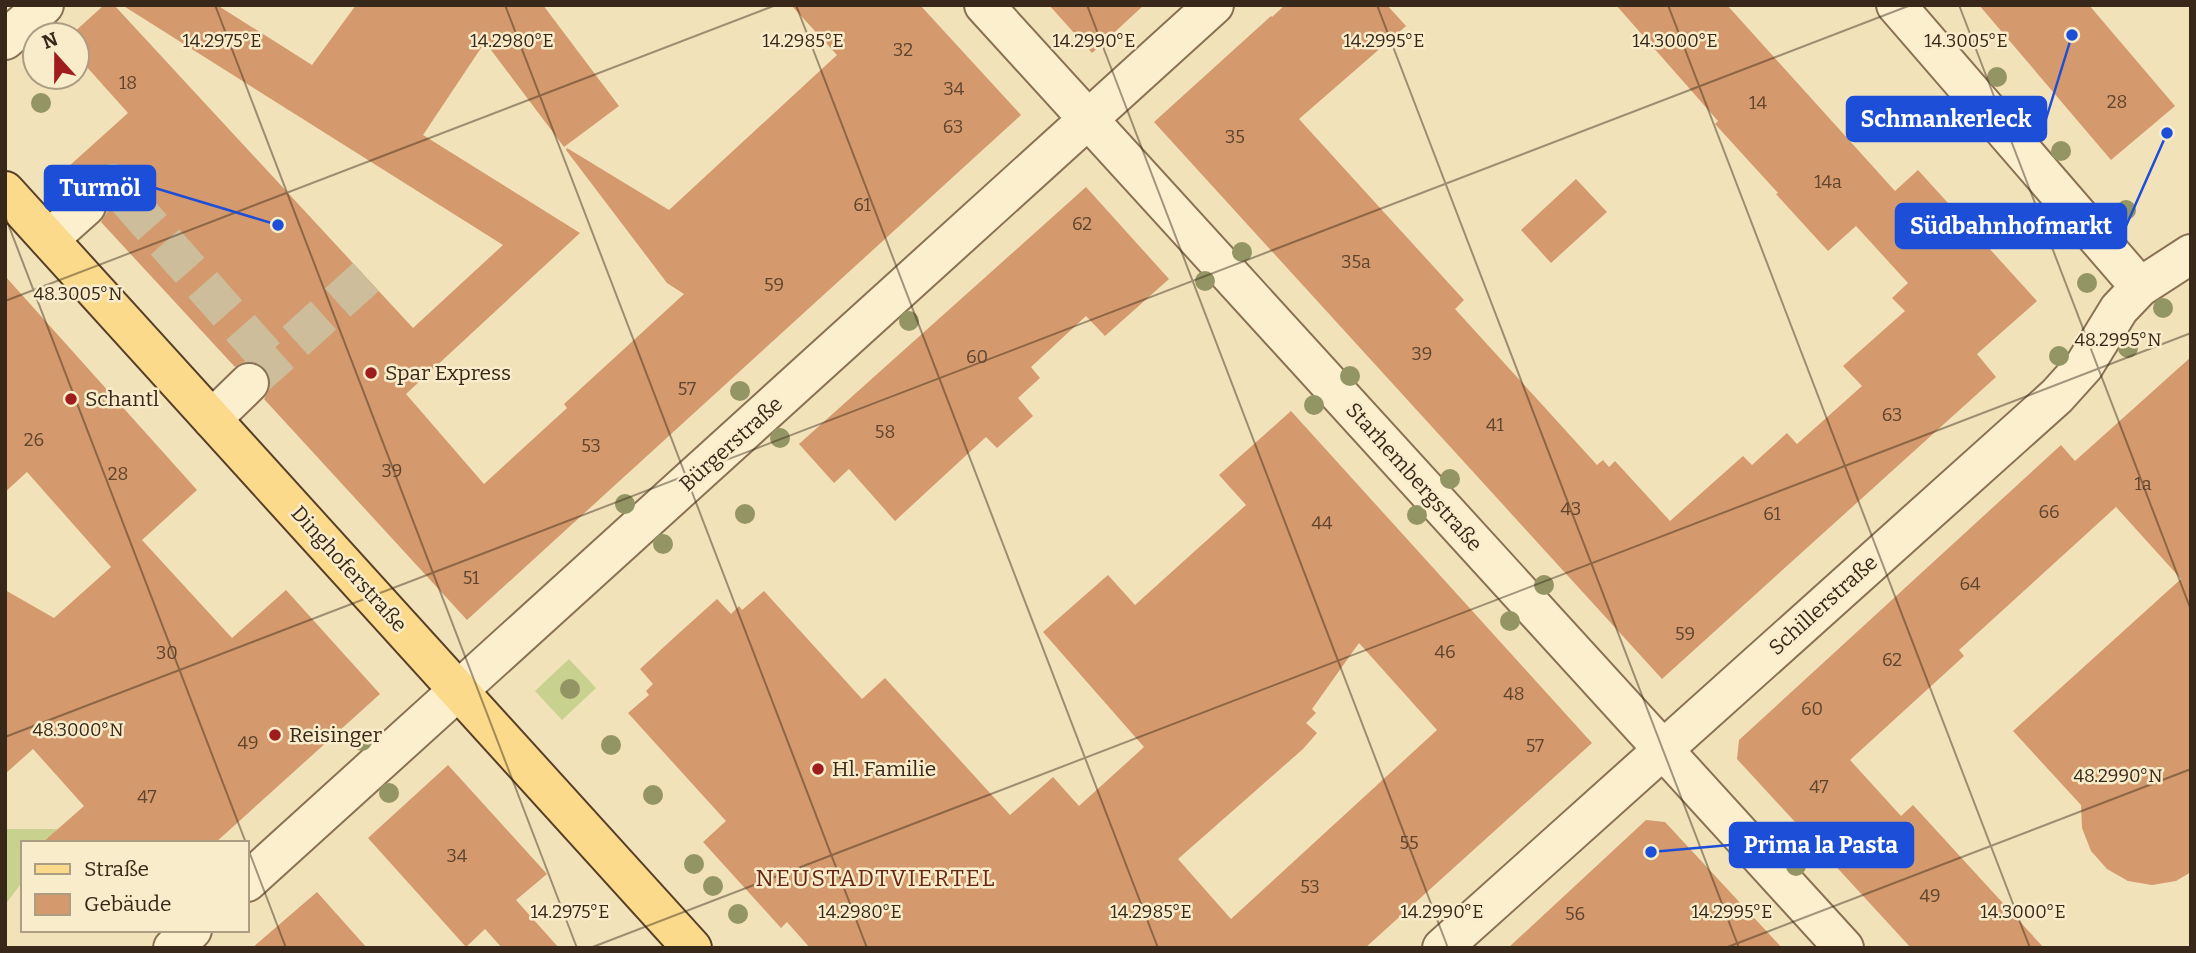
<svg xmlns="http://www.w3.org/2000/svg" width="2196" height="953" viewBox="0 0 2196 953" font-family="Bitter,serif">
<rect width="100%" height="100%" fill="#f2e2ba"/>
<path fill="#c8d18d" d="M 569,659 L 596,688 L 562,720 L 535,691 Z
M 5,829 L 57,829 L 48,843 L 23,843 L 23,881 L 5,905 Z"/>
<path fill="#d4996c" fill-rule="evenodd" d="M 104,5 L 114,5 L 413,328 L 503,245 L 122,5 L 217,5 L 312,65 L 356,5 L 543,5 L 619,106 L 564,147 L 485,42 L 423,135 L 580,233 L 406,394 L 484,484 L 567,408 L 564,404 L 684,294 L 667,283 L 566,150 L 567,148 L 669,210 L 837,55 L 791,5 L 920,5 L 1021,115 L 467,620 L 264,399 L 270,388 L 270,377 L 265,368 L 254,362 L 244,362 L 235,367 L 101,222 L 107,212 L 107,202 L 102,191 L 93,186 L 82,185 L 71,190 L 58,176 L 128,113 L 77,56 L 77,35 L 71,35 Z
M 1049,5 L 1144,5 L 1092,53 Z
M 1285,5 L 1387,5 L 1406,26 L 1299,119 L 1464,300 L 1455,309 L 1597,465 L 1603,460 L 1609,467 L 1615,461 L 1670,521 L 1743,456 L 1752,465 L 1787,433 L 1797,444 L 1862,386 L 1843,366 L 1905,311 L 1892,298 L 1908,283 L 1856,226 L 1828,251 L 1776,194 L 1778,193 L 1715,124 L 1718,121 L 1616,5 L 1727,5 L 1895,191 L 1918,170 L 2037,301 L 1977,354 L 1996,377 L 1662,679 L 1154,122 L 1271,16 L 1272,17 Z
M 1979,5 L 2089,5 L 2175,106 L 2111,160 Z
M 1576,179 L 1607,212 L 1551,263 L 1521,230 Z
M 1086,187 L 1169,279 L 1105,336 L 1086,316 L 1031,367 L 1040,378 L 1018,398 L 1033,416 L 997,448 L 986,437 L 895,521 L 849,469 L 834,483 L 799,444 Z
M 5,276 L 197,490 L 142,540 L 232,638 L 286,590 L 380,694 L 215,843 L 42,843 L 84,806 L 33,749 L 5,774 L 5,590 L 54,618 L 111,567 L 27,472 L 5,492 Z
M 2191,357 L 2191,872 L 2176,881 L 2152,885 L 2128,881 L 2107,869 L 2091,851 L 2082,828 L 2081,805 L 2013,731 L 2181,579 L 2116,507 L 1959,650 L 1964,656 L 1850,760 L 1901,816 L 1913,805 L 2044,948 L 1911,948 L 1737,759 L 1739,740 L 2061,445 L 2075,461 Z
M 1291,411 L 1592,743 L 1365,948 L 810,948 L 787,922 L 781,928 L 703,842 L 726,821 L 628,713 L 649,695 L 646,691 L 653,684 L 640,669 L 678,634 L 717,599 L 731,614 L 739,606 L 742,610 L 764,591 L 862,699 L 885,678 L 1010,815 L 1053,777 L 1079,806 L 1144,747 L 1043,632 L 1108,575 L 1135,605 L 1246,505 L 1219,475 ZM 1359,643 L 1437,730 L 1231,919 L 1178,859 L 1303,749 L 1317,733 L 1306,723 L 1316,713 L 1312,709 Z
M 448,765 L 547,874 L 516,900 L 559,948 L 502,948 L 485,929 L 466,947 L 368,838 Z
M 1646,820 L 1665,822 L 1782,948 L 1508,948 Z
M 317,892 L 367,948 L 252,948 Z"/>
<g fill="none" stroke-linecap="round" stroke-linejoin="round">
<path stroke="#cdbd9a" stroke-width="38" stroke-dasharray="38 19" stroke-linecap="butt" d="M 86,206 L 113,183 L 272,363
M 253,379 L 366,277"/>
<g stroke="#8a7153" stroke-width="42">
<path id="minor" d="M 984,5 L 1844,948
M 1896,5 L 2140,287
M 5,40 L 44,5
M 49,239 L 86,206
M 212,419 L 249,383
M 247,882 L 1214,5
M 173,948 L 192,930
M 1442,948 L 2057,396 L 2084,366 L 2119,309 L 2140,287 L 2191,254"/>
</g>
<g stroke="#573f28" stroke-width="42">
<path id="major" d="M 5,191 L 692,948"/>
</g>
<use href="#minor" stroke="#fcefce" stroke-width="38"/>
<use href="#major" stroke="#fbda8c" stroke-width="38"/>
</g>
<g fill="#949564">
<circle cx="1997" cy="77" r="10"/>
<circle cx="41" cy="103" r="10"/>
<circle cx="2061" cy="151" r="10"/>
<circle cx="2126" cy="210" r="10"/>
<circle cx="1242" cy="252" r="10"/>
<circle cx="1205" cy="281" r="10"/>
<circle cx="2087" cy="283" r="10"/>
<circle cx="2163" cy="308" r="10"/>
<circle cx="909" cy="321" r="10"/>
<circle cx="2128" cy="348" r="10"/>
<circle cx="2059" cy="356" r="10"/>
<circle cx="1350" cy="376" r="10"/>
<circle cx="740" cy="391" r="10"/>
<circle cx="1314" cy="405" r="10"/>
<circle cx="780" cy="438" r="10"/>
<circle cx="1450" cy="479" r="10"/>
<circle cx="625" cy="504" r="10"/>
<circle cx="745" cy="514" r="10"/>
<circle cx="1417" cy="515" r="10"/>
<circle cx="663" cy="544" r="10"/>
<circle cx="1544" cy="585" r="10"/>
<circle cx="1510" cy="621" r="10"/>
<circle cx="570" cy="689" r="10"/>
<circle cx="362" cy="741" r="10"/>
<circle cx="611" cy="745" r="10"/>
<circle cx="389" cy="793" r="10"/>
<circle cx="653" cy="795" r="10"/>
<circle cx="694" cy="864" r="10"/>
<circle cx="1796" cy="866" r="10"/>
<circle cx="713" cy="886" r="10"/>
<circle cx="738" cy="914" r="10"/>
</g>
<path fill="none" stroke="#382819" stroke-width="2" stroke-opacity="0.45" d="M 215,5 L 577,948M 505,5 L 867,948M 796,5 L 1158,948M 1087,5 L 1448,948M 1377,5 L 1739,948M 1668,5 L 2030,948M 1959,5 L 2191,610M 5,216 L 246,843M 5,301 L 776,5M 5,737 L 1911,5M 247,846 L 286,948M 590,948 L 2191,333M 1725,948 L 2191,769"/>
<g fill="#9f1e1d" stroke="#f9ecca" stroke-width="2.5">
<circle cx="371" cy="373" r="7"/>
<circle cx="71" cy="399" r="7"/>
<circle cx="275" cy="735" r="7"/>
<circle cx="818" cy="769" r="7"/>
</g>
<g text-anchor="middle" dominant-baseline="central" stroke-width="5" stroke-linejoin="round" paint-order="stroke">
<g font-size="18" fill="#5f442e">
<text x="903" y="50">32</text>
<text x="128" y="83">18</text>
<text x="954" y="89">34</text>
<text x="2117" y="102">28</text>
<text x="1758" y="103">14</text>
<text x="953" y="127">63</text>
<text x="1235" y="137">35</text>
<text x="1828" y="182">14a</text>
<text x="862" y="205">61</text>
<text x="1082" y="224">62</text>
<text x="1356" y="262">35a</text>
<text x="774" y="285">59</text>
<text x="1422" y="354">39</text>
<text x="977" y="357">60</text>
<text x="687" y="389">57</text>
<text x="1892" y="415">63</text>
<text x="1495" y="425">41</text>
<text x="885" y="432">58</text>
<text x="34" y="440">26</text>
<text x="591" y="446">53</text>
<text x="392" y="471">39</text>
<text x="118" y="474">28</text>
<text x="2143" y="484">1a</text>
<text x="1571" y="509">43</text>
<text x="2049" y="512">66</text>
<text x="1772" y="514">61</text>
<text x="1322" y="523">44</text>
<text x="471" y="578">51</text>
<text x="1970" y="584">64</text>
<text x="1685" y="634">59</text>
<text x="1445" y="652">46</text>
<text x="167" y="653">30</text>
<text x="1892" y="660">62</text>
<text x="1514" y="694">48</text>
<text x="1812" y="709">60</text>
<text x="248" y="743">49</text>
<text x="1535" y="746">57</text>
<text x="1819" y="787">47</text>
<text x="147" y="797">47</text>
<text x="1409" y="843">55</text>
<text x="457" y="856">34</text>
<text x="1310" y="887">53</text>
<text x="1930" y="896">49</text>
<text x="1575" y="914">56</text>
</g>
<g font-size="21" fill="#382819" stroke="#f9ecca" text-anchor="start">
<text x="385" y="373">Spar Express</text>
<text x="85" y="399">Schantl</text>
<text x="289" y="735">Reisinger</text>
<text x="832" y="769">Hl. Familie</text>
</g>
<g font-size="21" fill="#382819" stroke="#f9ecca">
<text transform="translate(731 444) rotate(-42)">Bürgerstraße</text>
<text transform="translate(1414 477) rotate(48)">Starhembergstraße</text>
<text transform="translate(349 569) rotate(48)">Dinghoferstraße</text>
<text transform="translate(1823 605) rotate(-42)">Schillerstraße</text>
</g>
<g font-size="23" letter-spacing="2" fill="#682715" stroke="#f9ecca">
<text x="876" y="878">NEUSTADTVIERTEL</text>
</g>
</g>
<g font-size="18" text-anchor="middle" fill="#382819" stroke="#f9ecca" stroke-width="5" stroke-linejoin="round" paint-order="stroke">
<text x="222" y="47">14.2975°E</text>
<text x="512" y="47">14.2980°E</text>
<text x="803" y="47">14.2985°E</text>
<text x="1094" y="47">14.2990°E</text>
<text x="1384" y="47">14.2995°E</text>
<text x="1675" y="47">14.3000°E</text>
<text x="1966" y="47">14.3005°E</text>
<text x="78" y="300">48.3005°N</text>
<text x="2118" y="346">48.2995°N</text>
<text x="78" y="736">48.3000°N</text>
<text x="2118" y="782">48.2990°N</text>
<text x="570" y="918">14.2975°E</text>
<text x="860" y="918">14.2980°E</text>
<text x="1151" y="918">14.2985°E</text>
<text x="1442" y="918">14.2990°E</text>
<text x="1732" y="918">14.2995°E</text>
<text x="2023" y="918">14.3000°E</text>
</g>
<path fill="none" stroke="#1d4ed8" stroke-width="2.5" d="M2072 35L2046 119M278 225L155 188M2167 133L2126 226M1651 852L1730 845"/>
<g fill="#1d4ed8" stroke="#f9ecca" stroke-width="2.5">
<circle cx="2072" cy="35" r="7"/>
<circle cx="278" cy="225" r="7"/>
<circle cx="2167" cy="133" r="7"/>
<circle cx="1651" cy="852" r="7"/>
</g>
<g fill="#1d4ed8" stroke="#1d4ed8" stroke-width="2.5">
<rect x="1847" y="97" width="199" height="44" rx="7"/>
<rect x="45" y="166" width="110" height="44" rx="7"/>
<rect x="1896" y="204" width="230" height="44" rx="7"/>
<rect x="1730" y="823" width="183" height="44" rx="7"/>
</g>
<g font-size="23" text-anchor="middle" font-weight="bold" fill="#fff">
<text x="1946" y="127">Schmankerleck</text>
<text x="100" y="196">Turmöl</text>
<text x="2011" y="234">Südbahnhofmarkt</text>
<text x="1821" y="853">Prima la Pasta</text>
</g>
<rect width="2196" height="953" fill="none" stroke="#382819" stroke-width="14"/>
<rect x="21" y="841" width="228" height="91" fill="#f9ecca" stroke="#ac9e83" stroke-width="2"/>
<rect x="35" y="864" width="35" height="10" fill="#fbda8c" stroke="#ac9e83" stroke-width="2"/>
<text x="84" y="876" font-size="21" fill="#382819">Straße</text>
<rect x="35" y="894" width="35" height="21" fill="#d4996c" stroke="#ac9e83" stroke-width="2"/>
<text x="84" y="911" font-size="21" fill="#382819">Gebäude</text>
<g transform="translate(56 56) rotate(339)"><circle r="33" fill="#f9ecca" stroke="#ac9e83" stroke-width="2"/>
<path d="M0-5L12 26L0 18L-12 26Z" fill="#9f1e1d"/>
<text y="-10" font-size="19" font-weight="bold" text-anchor="middle" fill="#382819">N</text>
</g>
</svg>
